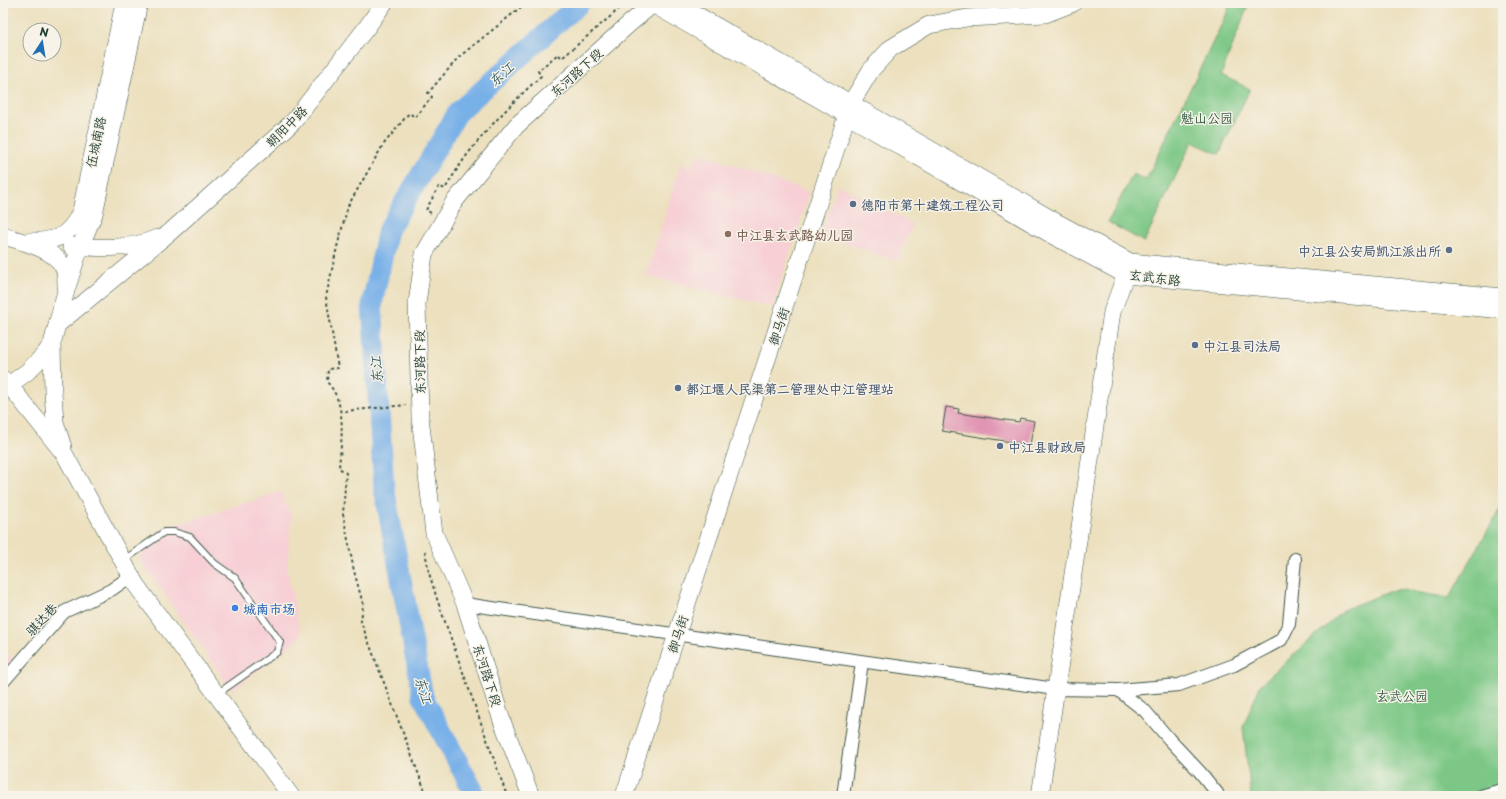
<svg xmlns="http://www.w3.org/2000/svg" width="1506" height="799" viewBox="0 0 1506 799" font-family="'Playpen Sans','LXGW WenKai TC',sans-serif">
<rect width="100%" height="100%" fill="#f7f3e8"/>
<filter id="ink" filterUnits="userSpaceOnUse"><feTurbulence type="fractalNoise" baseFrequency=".025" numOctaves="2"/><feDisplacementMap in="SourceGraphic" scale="8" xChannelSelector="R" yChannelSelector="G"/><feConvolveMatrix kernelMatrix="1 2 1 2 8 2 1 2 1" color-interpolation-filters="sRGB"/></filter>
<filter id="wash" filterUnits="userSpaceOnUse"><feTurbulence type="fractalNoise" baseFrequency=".012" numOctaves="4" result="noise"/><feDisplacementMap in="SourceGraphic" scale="16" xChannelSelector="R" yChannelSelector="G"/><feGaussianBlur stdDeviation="0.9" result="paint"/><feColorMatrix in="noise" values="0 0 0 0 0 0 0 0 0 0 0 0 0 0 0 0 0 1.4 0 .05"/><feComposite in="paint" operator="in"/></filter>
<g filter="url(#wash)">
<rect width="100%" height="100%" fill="#ece0be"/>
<path fill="#f7cfd5" d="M 699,153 L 810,192 L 772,307 L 646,276 L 681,163 L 691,168 Z
M 838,185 L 913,224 L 897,261 L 820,235 Z
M 281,492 L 291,517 L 287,569 L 301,637 L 232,691 L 139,558 L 156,531 Z
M 3,647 L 13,660 L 3,673 Z"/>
<path fill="#7cc785" stroke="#4e825c" d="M 1226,3 L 1249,3 L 1221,75 L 1250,89 L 1219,154 L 1192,142 L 1144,242 L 1108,222 L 1133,174 L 1146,180 L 1229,9 Z
M 1503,504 L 1503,796 L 1251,796 L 1243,727 L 1261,684 L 1345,609 L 1396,589 L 1449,598 Z"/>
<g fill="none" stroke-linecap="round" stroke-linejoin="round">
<path stroke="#78b0e8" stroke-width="21" d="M 476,796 L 423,697 L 384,488 L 372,304 L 388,230 L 458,112 L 580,3"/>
</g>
<g id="blocks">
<path fill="#e195b3" d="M 946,407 L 959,409 L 958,413 L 1019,422 L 1020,418 L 1034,421 L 1030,445 L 942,431 Z"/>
</g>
</g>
<g filter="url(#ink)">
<use href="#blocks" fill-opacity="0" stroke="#3e5549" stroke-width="1"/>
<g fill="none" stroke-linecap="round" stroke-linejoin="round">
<g stroke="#3e5549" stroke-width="8">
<path id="lane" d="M 124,560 L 164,532 L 174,532 L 190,537 L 214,563 L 235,578 L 280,642 L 277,652 L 217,694"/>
</g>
<g stroke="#3e5549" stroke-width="14">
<path id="street" d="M 465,604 L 1055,689 L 1118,690 L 1179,685 L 1234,665 L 1281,640 L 1289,624 L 1295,559
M 3,682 L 64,612 L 111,590 L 131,576
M 1118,690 L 1145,711 L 1169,739 L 1200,772 L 1217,793 L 1218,796
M 843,796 L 862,662
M 1481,796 L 1498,791 L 1503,791"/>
</g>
<g stroke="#3e5549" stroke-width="18">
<path id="secondary" d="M 651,3 L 847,115 L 1052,235 L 1126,275 L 1503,310
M 676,3 L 1058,223 L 1130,262 L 1503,297
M 3,236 C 21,241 55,249 64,268 C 66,274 66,281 66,287
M 23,242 C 52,241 68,241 81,211 L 124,3
M 71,246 C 98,248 132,250 157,238
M 58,324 L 169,233 L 293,122 L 367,27 L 384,3
M 52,344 L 53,392 L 55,422 L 63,447
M 3,379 L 9,385 L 27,372 L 44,355 L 52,344 L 67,287 L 80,247 L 94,214 L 139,3
M 3,388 L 9,385 L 65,455 L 136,585 L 291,796
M 531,796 L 502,721 L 465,604 L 434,533 L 420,417 L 417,303 L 424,254 L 454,202 L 516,126 L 629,24 L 654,3
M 624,796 L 851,103 L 871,70 L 891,48 L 929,25 L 967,18 L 1045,14 L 1073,3
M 1040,796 L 1112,312 L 1129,265"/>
</g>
<path stroke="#3e5549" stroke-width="2" stroke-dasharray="3 3" stroke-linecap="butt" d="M 431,213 L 426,210 L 439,186 L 445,189 C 452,177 459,166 467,155 C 489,126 515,100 541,76 L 538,71 L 558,54 L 562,58 L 626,3
M 345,411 L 406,405
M 425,551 L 429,573 L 438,602 L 507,796
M 427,796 L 361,622 L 363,604 L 354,571 L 343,514 L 346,473 L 339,468 C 341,441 348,404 327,382 L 328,369 L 338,368 L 326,297 L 337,247 L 348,206 L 383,145 L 409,113 L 415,117 L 432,97 L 428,93 L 459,57 L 526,3"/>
<use href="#lane" stroke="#fff" stroke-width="6"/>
<use href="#street" stroke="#fff" stroke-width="12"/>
<use href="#secondary" stroke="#fff" stroke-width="17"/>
</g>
</g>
<g fill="#5c6f8a" stroke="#f7f3e8" stroke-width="1.5">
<circle cx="853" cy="204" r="4"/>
<circle cx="1449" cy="250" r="4"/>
<circle cx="1195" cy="345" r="4"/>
<circle cx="678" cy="388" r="4"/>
<circle cx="1000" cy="446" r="4"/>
</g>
<circle fill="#8d6e63" stroke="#f7f3e8" stroke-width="1.5" cx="728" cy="234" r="4"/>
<circle fill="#3f7fe0" stroke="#f7f3e8" stroke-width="1.5" cx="235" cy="608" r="4"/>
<g text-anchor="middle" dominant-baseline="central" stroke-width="3" stroke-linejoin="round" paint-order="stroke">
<g font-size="13" fill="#1f3d34" stroke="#f7f3e8">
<text transform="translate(576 72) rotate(-42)">东河路下段</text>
<text transform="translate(286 126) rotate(-45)">朝阳中路</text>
<text transform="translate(95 142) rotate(-78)">伍城南路</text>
<text transform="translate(1155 277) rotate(7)">玄武东路</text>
<text transform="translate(778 326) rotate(-72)">御马街</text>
<text transform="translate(419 362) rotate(-91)">东河路下段</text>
<text transform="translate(41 619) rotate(-47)">骐达巷</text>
<text transform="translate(677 634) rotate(-72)">御马街</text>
<text transform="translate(488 675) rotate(72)">东河路下段</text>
</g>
<g font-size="13" fill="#325944" stroke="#f7f3e8">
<text x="1207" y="117">魁山公园</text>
<text x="1402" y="695">玄武公园</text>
</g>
<g font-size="13" font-weight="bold" fill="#4e5e75" stroke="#f7f3e8" text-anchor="start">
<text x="861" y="204">德阳市第十建筑工程公司</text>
<text x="1441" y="250" text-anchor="end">中江县公安局凯江派出所</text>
<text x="1203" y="345">中江县司法局</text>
<text x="686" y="388">都江堰人民渠第二管理处中江管理站</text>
<text x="1008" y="446">中江县财政局</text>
</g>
<g font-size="13" font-weight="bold" fill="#785e54" stroke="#f7f3e8" text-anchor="start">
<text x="736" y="234">中江县玄武路幼儿园</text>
</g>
<g font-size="13" font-weight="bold" fill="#366cbe" stroke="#f7f3e8" text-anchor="start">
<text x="243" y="608">城南市场</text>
</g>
<g font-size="14" font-style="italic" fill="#355a61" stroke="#f7f3e8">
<text transform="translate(501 74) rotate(-42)">东江</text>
<text transform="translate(376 370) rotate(-94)">东江</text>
<text transform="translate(424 690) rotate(73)">东江</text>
</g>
</g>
<rect width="1506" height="799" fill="none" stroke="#f7f3e8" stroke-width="16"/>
<g transform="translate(42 42) rotate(12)"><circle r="19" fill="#f7f3e8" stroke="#a1aaa0"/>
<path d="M0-3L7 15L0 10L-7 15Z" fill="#1f6fb2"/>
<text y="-6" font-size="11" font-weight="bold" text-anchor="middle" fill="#1f3d34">N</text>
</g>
</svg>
